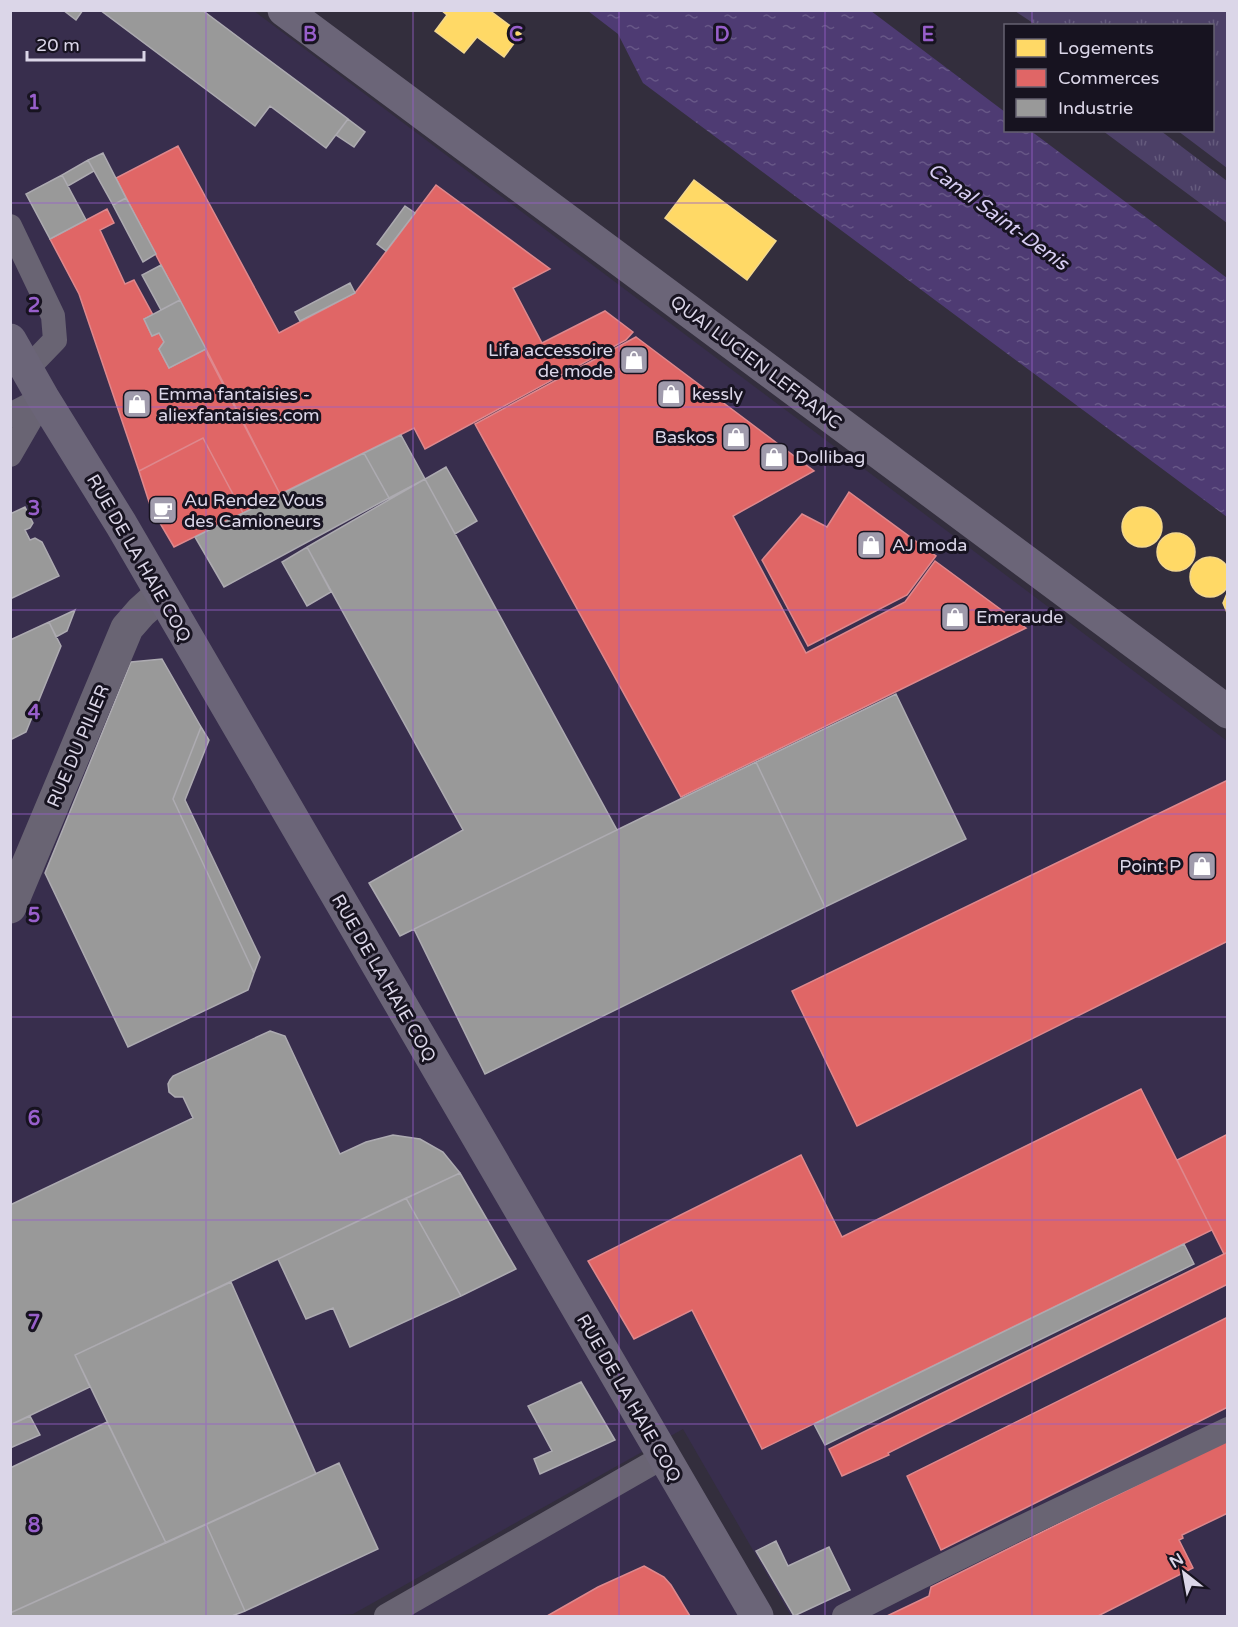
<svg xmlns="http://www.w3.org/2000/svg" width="1238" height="1627" viewBox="0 0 1238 1627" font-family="'Varela Round',sans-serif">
<defs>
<pattern id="park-tufts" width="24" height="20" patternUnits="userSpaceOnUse" patternTransform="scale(1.5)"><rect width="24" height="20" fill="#4c4067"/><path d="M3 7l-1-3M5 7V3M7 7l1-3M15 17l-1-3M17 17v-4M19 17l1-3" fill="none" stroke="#655b7d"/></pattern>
<pattern id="water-ripples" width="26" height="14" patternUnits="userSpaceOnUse" patternTransform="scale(1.5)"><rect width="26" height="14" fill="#4e3b73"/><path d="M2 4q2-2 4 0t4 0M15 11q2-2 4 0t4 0" fill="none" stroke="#675787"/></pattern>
</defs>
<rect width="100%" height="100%" fill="#332e3d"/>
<path fill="#382e4d" d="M 11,11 L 254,11 L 1227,741 L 1227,1616 L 791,1616 L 683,1429 L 353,1614 L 324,1616 L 11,1616 Z
M 663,1457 L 747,1616 L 386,1616 Z"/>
<path fill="url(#park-tufts)" d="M 1015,11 L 1227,11 L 1227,168 L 1178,131 L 1212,130 L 1212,26 L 1036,25 Z
M 1103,131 L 1161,131 L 1227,181 L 1227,223 Z"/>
<path fill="url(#water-ripples)" d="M 588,11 L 871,11 L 1005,112 L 1006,130 L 1031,131 L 1227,278 L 1227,517 L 643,83 L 618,34 Z"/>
<path fill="#ffd966" stroke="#f4d88d" stroke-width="1.5" d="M 441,10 L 489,10 L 521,34 L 504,57 L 477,37 L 464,53 L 435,31 L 447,15 Z
M 694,180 L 776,241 L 747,280 L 665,218 Z
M1122 527a20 20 0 1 1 40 0a20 20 0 1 1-40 0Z
M1157 552a19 19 0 1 1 38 0a19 19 0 1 1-38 0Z
M1190 577a20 20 0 1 1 40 0a20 20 0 1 1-40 0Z
M 1228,591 L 1228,615 L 1223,603 Z"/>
<path fill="#e06666" stroke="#de888d" stroke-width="1.5" d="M 178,146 L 279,333 L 355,293 L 436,185 L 550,269 L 513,288 L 542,343 L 605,311 L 633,332 L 626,340 L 425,449 L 414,428 L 280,494 L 116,178 Z
M 107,209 L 114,223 L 100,230 L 125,284 L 134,280 L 153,315 L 144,319 L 152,336 L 159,333 L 164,342 L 159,349 L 169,368 L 206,349 L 280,494 L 243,513 L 203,438 L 139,471 L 79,294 L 50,239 Z
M 636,337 L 814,471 L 733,516 L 806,653 L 905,602 L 935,561 L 1026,628 L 681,797 L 475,424 Z
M 203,438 L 243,513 L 174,547 L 151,508 L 139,471 Z
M 849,492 L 936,556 L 907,595 L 808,646 L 762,560 L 802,514 L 827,527 Z
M 1228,780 L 1228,941 L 857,1126 L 792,991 Z
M 1141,1089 L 1212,1230 L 762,1449 L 692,1310 L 634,1339 L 588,1261 L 801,1155 L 842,1237 Z
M 1228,1134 L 1228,1252 L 1224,1254 L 1177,1160 Z
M 1228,1252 L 1228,1284 L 888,1453 L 889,1455 L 842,1476 L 829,1449 Z
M 1228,1317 L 1228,1407 L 941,1550 L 907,1476 Z
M 1228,1440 L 1228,1513 L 1182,1535 L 1183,1538 L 1179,1540 L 1193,1568 L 1098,1616 L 887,1616 L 929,1596 L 931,1587 Z
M 644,1566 L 664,1577 L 671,1585 L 690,1616 L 547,1616 L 598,1587 Z"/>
<path fill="#999" stroke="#adabb1" stroke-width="1.5" d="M 63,10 L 83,10 L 76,20 Z
M 100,10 L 202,10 L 348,119 L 326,148 L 270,106 L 255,126 Z
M 348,119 L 365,132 L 354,147 L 336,135 Z
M 103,153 L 126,198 L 113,205 L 88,160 Z
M 88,160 L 94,171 L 68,186 L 62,175 Z
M 62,175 L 86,220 L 50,239 L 26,194 Z
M 126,198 L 156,254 L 143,262 L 113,205 Z
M 405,206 L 415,213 L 386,251 L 377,244 Z
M 161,265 L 180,300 L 161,310 L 142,275 Z
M 350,283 L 355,293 L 300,321 L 295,312 Z
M 180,300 L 206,349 L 169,368 L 159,349 L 164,342 L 159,333 L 152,336 L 144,319 Z
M 401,435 L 425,479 L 389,498 L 364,453 Z
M 364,453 L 389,498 L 224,587 L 195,537 Z
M 446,467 L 477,521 L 455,534 L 425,479 Z
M 425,479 L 617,830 L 400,936 L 369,883 L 463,830 L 307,547 Z
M 25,507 L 33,523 L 30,528 L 25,530 L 30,540 L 35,538 L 42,542 L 59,576 L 10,599 L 10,514 Z
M 307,547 L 331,592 L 307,606 L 282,562 Z
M 75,610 L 67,631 L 56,637 L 49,622 Z
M 49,622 L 61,646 L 26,732 L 10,740 L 10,640 Z
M 162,659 L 201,727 L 173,799 L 254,973 L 248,990 L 128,1047 L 45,873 L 131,662 Z
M 896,694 L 966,839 L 825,907 L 756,762 Z
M 201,727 L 209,740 L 185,800 L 260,957 L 254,973 L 173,799 Z
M 756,762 L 825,907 L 485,1074 L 414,929 Z
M 270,1031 L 285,1036 L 340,1154 L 366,1142 L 393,1135 L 420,1139 L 443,1152 L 460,1173 L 75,1355 L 90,1387 L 10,1425 L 10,1205 L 193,1118 L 183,1097 L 175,1097 L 169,1092 L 168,1084 L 170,1080 L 173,1076 Z
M 460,1173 L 516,1269 L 461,1296 L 406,1198 Z
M 406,1198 L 461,1296 L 350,1347 L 333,1308 L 306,1319 L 278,1259 Z
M 1184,1244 L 1194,1264 L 825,1445 L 814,1424 Z
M 231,1282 L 316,1474 L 166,1543 L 75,1355 Z
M 581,1382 L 615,1440 L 540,1474 L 534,1459 L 552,1451 L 528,1406 Z
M 30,1416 L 40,1435 L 10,1448 L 10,1425 Z
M 107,1422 L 166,1543 L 10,1613 L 10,1468 Z
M 339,1463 L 378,1549 L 245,1611 L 206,1524 Z
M 206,1524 L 245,1611 L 232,1616 L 10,1616 L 10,1613 Z
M 776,1541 L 788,1566 L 829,1547 L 850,1590 L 794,1616 L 756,1551 Z"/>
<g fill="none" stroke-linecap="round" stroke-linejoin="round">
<path stroke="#696473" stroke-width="24" d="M 10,226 L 53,316 L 55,340 L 27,369
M 10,415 L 43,398
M 10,455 L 43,398
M 386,1616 L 663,1457
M 844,1616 C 970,1550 1099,1491 1228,1429"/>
<path stroke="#696473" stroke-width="33" d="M 10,907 L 127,628 L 141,612 L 161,594"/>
<path stroke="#6b6578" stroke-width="33" d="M 284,10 L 1228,712
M 10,340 L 43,398 L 121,524 L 757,1616"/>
</g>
<path fill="none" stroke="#985fcb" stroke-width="1.5" stroke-opacity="0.55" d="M 206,10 L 206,1616M 413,10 L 413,1616M 619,10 L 619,1616M 825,10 L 825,1616M 1032,10 L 1032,26M 1032,130 L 1032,1616M 10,203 L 1228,203M 10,407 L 1228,407M 10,610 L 1228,610M 10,814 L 1228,814M 10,1017 L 1228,1017M 10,1220 L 1228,1220M 10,1424 L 1228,1424"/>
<defs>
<g id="shop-square" transform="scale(1.5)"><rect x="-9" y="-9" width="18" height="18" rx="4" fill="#a09bac" stroke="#171320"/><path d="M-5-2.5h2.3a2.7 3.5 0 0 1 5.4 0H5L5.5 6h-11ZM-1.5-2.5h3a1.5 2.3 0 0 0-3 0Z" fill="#fff"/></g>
<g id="cafe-square" transform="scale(1.5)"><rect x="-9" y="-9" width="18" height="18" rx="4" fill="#a09bac" stroke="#171320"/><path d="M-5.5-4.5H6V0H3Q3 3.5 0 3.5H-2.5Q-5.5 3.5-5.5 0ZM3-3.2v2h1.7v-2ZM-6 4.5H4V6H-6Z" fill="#fff"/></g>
</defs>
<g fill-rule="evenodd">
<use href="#shop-square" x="634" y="360"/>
<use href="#shop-square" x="671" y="394"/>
<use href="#shop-square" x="137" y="404"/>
<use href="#shop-square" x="736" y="437"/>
<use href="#shop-square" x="774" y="457"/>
<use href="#cafe-square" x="163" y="510"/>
<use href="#shop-square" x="871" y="545"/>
<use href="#shop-square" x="955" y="617"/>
<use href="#shop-square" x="1202" y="866"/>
</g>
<g text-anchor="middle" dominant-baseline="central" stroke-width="6" stroke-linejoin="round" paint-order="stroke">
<g font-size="18" fill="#dbd6e8" stroke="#171320" text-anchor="start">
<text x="613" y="350" text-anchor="end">Lifa accessoire<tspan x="613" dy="21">de mode</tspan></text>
<text x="158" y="394">Emma fantaisies -<tspan x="158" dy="21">aliexfantaisies.com</tspan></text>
<text x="692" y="394">kessly</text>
<text x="715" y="437" text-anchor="end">Baskos</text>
<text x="795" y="457">Dollibag</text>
<text x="184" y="500">Au Rendez Vous<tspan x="184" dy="21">des Camioneurs</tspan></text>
<text x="892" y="545">AJ moda</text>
<text x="976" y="617">Emeraude</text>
<text x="1181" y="866" text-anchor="end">Point P</text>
</g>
<g font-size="18" fill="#dbd6e8" stroke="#171320">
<text transform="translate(756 362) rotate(37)">QUAI LUCIEN LEFRANC</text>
<text transform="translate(139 558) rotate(60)">RUE DE LA HAIE COQ</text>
<text transform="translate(78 746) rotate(-67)">RUE DU PILIER</text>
<text transform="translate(384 978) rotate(60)">RUE DE LA HAIE COQ</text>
<text transform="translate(629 1398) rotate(60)">RUE DE LA HAIE COQ</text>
</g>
<g font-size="20" font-style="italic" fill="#d7cdf2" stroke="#171320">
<text transform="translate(998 217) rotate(36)">Canal Saint-Denis</text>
</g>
</g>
<g font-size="20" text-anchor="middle" font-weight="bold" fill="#985fcb" stroke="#171320" stroke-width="6" stroke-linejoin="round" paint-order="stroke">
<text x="310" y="41">B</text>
<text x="516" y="41">C</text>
<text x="722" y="41">D</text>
<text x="928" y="41">E</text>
<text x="34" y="109">1</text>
<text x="34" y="312">2</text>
<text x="34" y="515">3</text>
<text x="34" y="719">4</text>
<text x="34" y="922">5</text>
<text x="34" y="1125">6</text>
<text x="34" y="1329">7</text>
<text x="34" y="1532">8</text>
</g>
<rect width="1238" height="1627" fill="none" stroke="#dbd6e8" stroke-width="24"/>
<rect x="1004" y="24" width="210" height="108" fill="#171320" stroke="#656170" stroke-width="1.5"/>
<rect x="1016" y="39" width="30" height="18" fill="#ffd966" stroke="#656170" stroke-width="1.5"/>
<text x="1058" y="54" font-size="18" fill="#dbd6e8">Logements</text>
<rect x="1016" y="69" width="30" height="18" fill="#e06666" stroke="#656170" stroke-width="1.5"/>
<text x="1058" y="84" font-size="18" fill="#dbd6e8">Commerces</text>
<rect x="1016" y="99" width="30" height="18" fill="#999999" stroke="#656170" stroke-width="1.5"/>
<text x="1058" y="114" font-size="18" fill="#dbd6e8">Industrie</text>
<g transform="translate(1184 1573) rotate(329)" stroke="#171320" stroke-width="4.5" paint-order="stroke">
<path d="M0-4.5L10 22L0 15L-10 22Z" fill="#dbd6e8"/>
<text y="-9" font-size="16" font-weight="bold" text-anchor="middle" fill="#dbd6e8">N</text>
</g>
<path d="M27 51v9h117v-9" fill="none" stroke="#dbd6e8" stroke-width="3"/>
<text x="36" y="51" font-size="18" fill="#dbd6e8" stroke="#171320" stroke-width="4.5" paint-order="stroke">20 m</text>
</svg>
